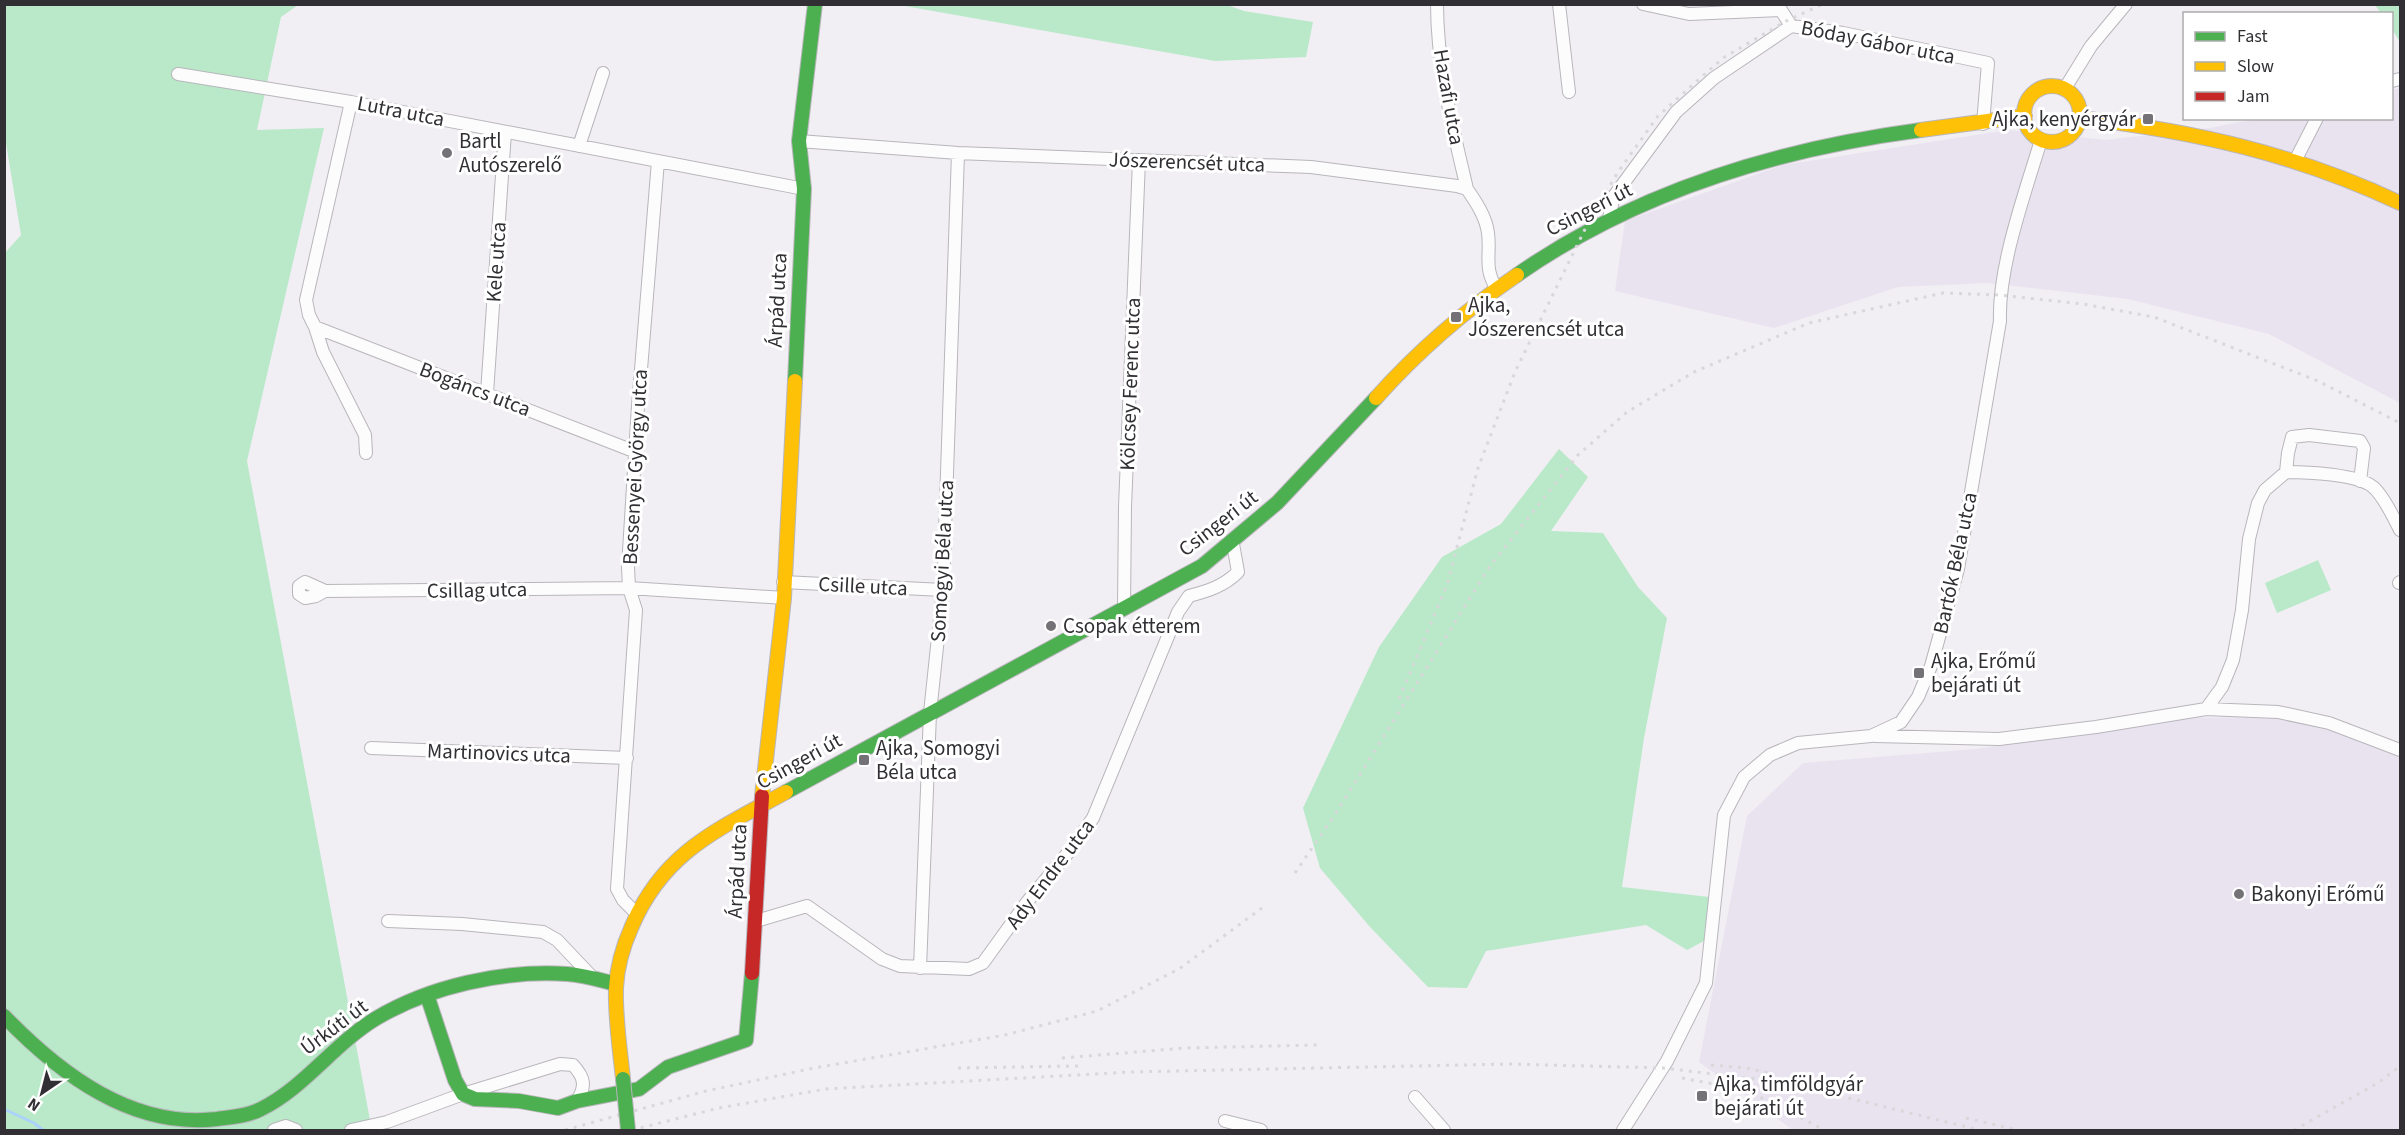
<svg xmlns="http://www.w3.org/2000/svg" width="2405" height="1135" viewBox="0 0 2405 1135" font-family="'Source Sans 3',sans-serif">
<rect width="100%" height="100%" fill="#f1eef4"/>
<path fill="#e9e3f0" d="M 2400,88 L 2400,403 L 2269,334 L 2128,299 L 1987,283 L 1898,287 L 1774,328 L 1615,291 L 1625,221 L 1783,165 L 2008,130 L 2106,140 L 2210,128 L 2255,119 L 2392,118 L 2392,90 Z
M 2282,717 L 2372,741 L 2400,754 L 2400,1130 L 1793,1130 L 1699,1062 L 1747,816 L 1803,763 L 1976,749 L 2169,718 Z"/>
<path fill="#b9e9c9" d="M 5,5 L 298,5 L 281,17 L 257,130 L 324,128 L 247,461 L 370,1120 L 343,1130 L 5,1130 L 4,254 L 21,235 L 5,137 Z
M 1227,5 L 1244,11 L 1313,22 L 1306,57 L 1215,61 L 899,5 Z
M 2375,5 L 2400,5 L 2400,42 L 2392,29 L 2392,14 L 2381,13 Z
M 1559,449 L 1588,477 L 1551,531 L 1603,533 L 1638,587 L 1667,618 L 1644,738 L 1622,887 L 1709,897 L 1704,941 L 1687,950 L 1646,925 L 1486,951 L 1467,988 L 1428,987 L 1370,927 L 1320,868 L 1303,808 L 1379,647 L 1442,557 L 1501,524 Z
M 2318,560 L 2331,590 L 2277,613 L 2265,583 Z"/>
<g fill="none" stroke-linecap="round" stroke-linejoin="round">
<path stroke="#aad2fa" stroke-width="3" d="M 4,1109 L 34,1123 L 43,1130"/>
<g stroke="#b8b6bb" stroke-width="14">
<path id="street" d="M 1437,4 C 1437,67 1453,129 1467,189
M 1559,4 L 1569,92
M 1643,4 L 1689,14 L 1781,10 L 1791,26 L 1843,33 L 1988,63 L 1983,124
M 178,74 L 351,102 L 804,189
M 2392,81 L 2400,79
M 2062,88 L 2067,85 L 2091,46 L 2126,4
M 351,102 L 306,300 L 309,315 L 315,327 L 636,452
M 799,141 L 958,153 L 1311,167 L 1457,186 L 1467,189 C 1476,202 1486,217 1488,233 C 1491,254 1483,268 1497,289
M 579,146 L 603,73
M 2295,161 L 2317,118
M 1609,218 L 1614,196 L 1676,112 L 1714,78 L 1791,26
M 315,327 L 323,352 L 365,435 L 366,453
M 487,393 L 505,132
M 2286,472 L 2288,453 L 2292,437 L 2309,435 L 2360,441 L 2364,448 L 2360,481
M 783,582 L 943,590
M 2399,583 L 2400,582
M 325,591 L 305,582 L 299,586 L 299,594 L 305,598 L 316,596 L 325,591 L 629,588 L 784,598
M 1124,608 L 1125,507 L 1139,160
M 2206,709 L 2222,687 L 2233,660 L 2242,610 L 2249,539 L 2258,503 L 2265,490 L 2286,472 C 2306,472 2358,474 2373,487 C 2383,495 2394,518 2400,530
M 1875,736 L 1999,739 L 2096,727 L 2206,709 L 2278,712 L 2329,723 L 2400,750
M 371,748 L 627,758
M 637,914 L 623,900 L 617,889 L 636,610 L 629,588 L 628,567 L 638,406 L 658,161
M 388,921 L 462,924 L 543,932 L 557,940 L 594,979
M 756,921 L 807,906 L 882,959 L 900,966 L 969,969 L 983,963 L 1027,902 L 1072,848 L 1093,818 L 1178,612 L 1189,596 C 1208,591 1224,586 1238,572 L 1233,544
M 920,968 L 930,713 L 943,590 L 958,153
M 1415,1097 L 1444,1130
M 1225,1121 L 1261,1130
M 274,1130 L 286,1126 L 296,1130
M 351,1130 L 387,1122 L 463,1094 L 560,1064 L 573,1065 C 585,1078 586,1086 577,1101
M 1623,1130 L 1667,1061 L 1706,983 L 1724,815 L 1744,777 L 1770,755 L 1798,743 L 1871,736 L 1901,722 L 1918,697 L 1931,666 L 1958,569 L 2000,321 C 1998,267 2025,193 2041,140"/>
</g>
<g stroke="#b8b6bb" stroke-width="16">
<path id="fast" d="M 1517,275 C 1637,191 1777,149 1921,130
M 795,381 L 804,189 L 799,141 L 815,4
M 786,792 L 1202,566 L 1277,503 L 1376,398
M 427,995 L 455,1080 L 463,1094 L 475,1099 L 519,1101 L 558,1108 L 577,1101 L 639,1089 L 668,1067 L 746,1040 L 752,973
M 4,1016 C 60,1074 132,1129 217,1119 C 231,1117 248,1116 261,1109 C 304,1088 334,1044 375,1019 C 430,986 503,970 567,974 C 584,975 600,980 616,984"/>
</g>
<g stroke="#b8b6bb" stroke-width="16">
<path id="slow" d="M2024 114a28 28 0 1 1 56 0a28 28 0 1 1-56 0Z
M 2080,118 C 2194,131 2296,154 2400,203
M 1921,130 L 2025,116
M 1376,398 C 1418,351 1464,311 1517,275
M 762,796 L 784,598 L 795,381
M 623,1079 C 620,1049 615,1018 616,988 C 617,966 623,946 632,926 C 664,851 719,829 786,792"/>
</g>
<g stroke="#b8b6bb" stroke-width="16">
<path id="jam" d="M 752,973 L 762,796"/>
</g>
<use href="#street" stroke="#fdfcfd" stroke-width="12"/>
<use href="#fast" stroke="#4caf50" stroke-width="14"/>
<use href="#slow" stroke="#ffc107" stroke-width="14"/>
<use href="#jam" stroke="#c62828" stroke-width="14"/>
<path stroke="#d8d8da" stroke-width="3" stroke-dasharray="3 6" stroke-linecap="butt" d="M 1399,699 L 1447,585 L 1478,468 L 1515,372 L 1589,221 L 1618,172 L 1658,116 L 1723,58 L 1786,21 L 1823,4
M 1295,873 L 1336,813 L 1490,566 L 1578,455 L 1627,412 L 1694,372 L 1809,323 L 1943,293 L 1999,295 L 2083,304 L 2154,317 L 2318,381 L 2400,423
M 1062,1058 L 1185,1048 L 1317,1045
M 1711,1065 L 1746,1068 L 1773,1074
M 958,1068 L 1078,1066
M 1682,1078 L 1735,1088 L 1765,1099 L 1824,1130
M 1966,1118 L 2017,1130
M 565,1130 L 706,1091 L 814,1068 L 1005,1035 L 1097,1011 L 1179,969 L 1262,908
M 632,1130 L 719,1108 L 826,1089 L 1129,1072 L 1509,1064 L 1663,1068 L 1764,1080 L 1853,1099 L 1979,1130
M 2294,1130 L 2378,1083 L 2400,1066"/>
<g stroke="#b8b6bb" stroke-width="16" stroke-linecap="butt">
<path id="fast-bridge" d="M 623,1079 L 628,1130"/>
</g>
<use href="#fast-bridge" stroke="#4caf50" stroke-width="14"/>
</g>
<g fill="#747277" stroke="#fff" stroke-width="2">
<rect x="2142" y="113" width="12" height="12" rx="3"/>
<circle cx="447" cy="153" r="6"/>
<rect x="1450" y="311" width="12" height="12" rx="3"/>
<circle cx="1051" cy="626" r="6"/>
<rect x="1913" y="667" width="12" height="12" rx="3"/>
<rect x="858" y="754" width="12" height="12" rx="3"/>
<circle cx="2239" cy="894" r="6"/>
<rect x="1696" y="1090" width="12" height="12" rx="3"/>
</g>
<g text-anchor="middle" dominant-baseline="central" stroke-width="6" stroke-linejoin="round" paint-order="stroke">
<g font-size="21" fill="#312f33" stroke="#fff">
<text transform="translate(1878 42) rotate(11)">Bóday Gábor utca</text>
<text transform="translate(1449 97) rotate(80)">Hazafi utca</text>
<text transform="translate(401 111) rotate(11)">Lutra utca</text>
<text transform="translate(1187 162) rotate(2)">Jószerencsét utca</text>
<text transform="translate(1589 209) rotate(-27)">Csingeri út</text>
<text transform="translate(496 262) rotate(-86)">Kele utca</text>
<text transform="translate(777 300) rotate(-87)">Árpád utca</text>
<text transform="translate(1130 384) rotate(-88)">Kölcsey Ferenc utca</text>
<text transform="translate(475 389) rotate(21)">Bogáncs utca</text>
<text transform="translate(635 467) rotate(-87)">Bessenyei György utca</text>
<text transform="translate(1218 523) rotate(-38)">Csingeri út</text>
<text transform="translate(942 561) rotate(-87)">Somogyi Béla utca</text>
<text transform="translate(1955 563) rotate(-78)">Bartók Béla utca</text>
<text transform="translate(863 586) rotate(3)">Csille utca</text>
<text transform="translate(477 590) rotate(-1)">Csillag utca</text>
<text transform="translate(499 753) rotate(2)">Martinovics utca</text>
<text transform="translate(799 761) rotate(-29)">Csingeri út</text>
<text transform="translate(737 871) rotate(-87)">Árpád utca</text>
<text transform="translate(1050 874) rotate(-53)">Ady Endre utca</text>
<text transform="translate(334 1027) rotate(-37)">Úrkúti út</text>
</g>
<g font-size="21" fill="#312f33" stroke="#fff" text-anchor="start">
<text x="2136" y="119" text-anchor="end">Ajka, kenyérgyár</text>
<text x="459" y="141">Bartl<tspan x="459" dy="24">Autószerelő</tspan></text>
<text x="1468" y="305">Ajka,<tspan x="1468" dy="24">Jószerencsét utca</tspan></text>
<text x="1063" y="626">Csopak étterem</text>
<text x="1931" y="661">Ajka, Erőmű<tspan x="1931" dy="24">bejárati út</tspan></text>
<text x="876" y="748">Ajka, Somogyi<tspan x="876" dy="24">Béla utca</tspan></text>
<text x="2251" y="894">Bakonyi Erőmű</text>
<text x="1714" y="1084">Ajka, timföldgyár<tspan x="1714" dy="24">bejárati út</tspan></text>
</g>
</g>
<rect width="2405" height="1135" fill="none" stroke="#312f33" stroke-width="12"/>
<rect x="2183" y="12" width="210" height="108" fill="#ffffff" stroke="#adacad" stroke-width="1.5"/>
<rect x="2195" y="32" width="30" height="9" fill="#4caf50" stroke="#adacad" stroke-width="1.5"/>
<text x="2237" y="42" font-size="18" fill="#312f33">Fast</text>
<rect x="2195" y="62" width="30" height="9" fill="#ffc107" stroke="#adacad" stroke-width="1.5"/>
<text x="2237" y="72" font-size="18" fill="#312f33">Slow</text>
<rect x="2195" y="92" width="30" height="9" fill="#c62828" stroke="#adacad" stroke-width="1.5"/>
<text x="2237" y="102" font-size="18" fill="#312f33">Jam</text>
<g transform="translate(42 1093) rotate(215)" stroke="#ffffff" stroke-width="4.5" paint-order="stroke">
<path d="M0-4.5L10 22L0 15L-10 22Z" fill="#312f33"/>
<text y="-9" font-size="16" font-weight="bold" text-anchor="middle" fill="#312f33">N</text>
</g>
</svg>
